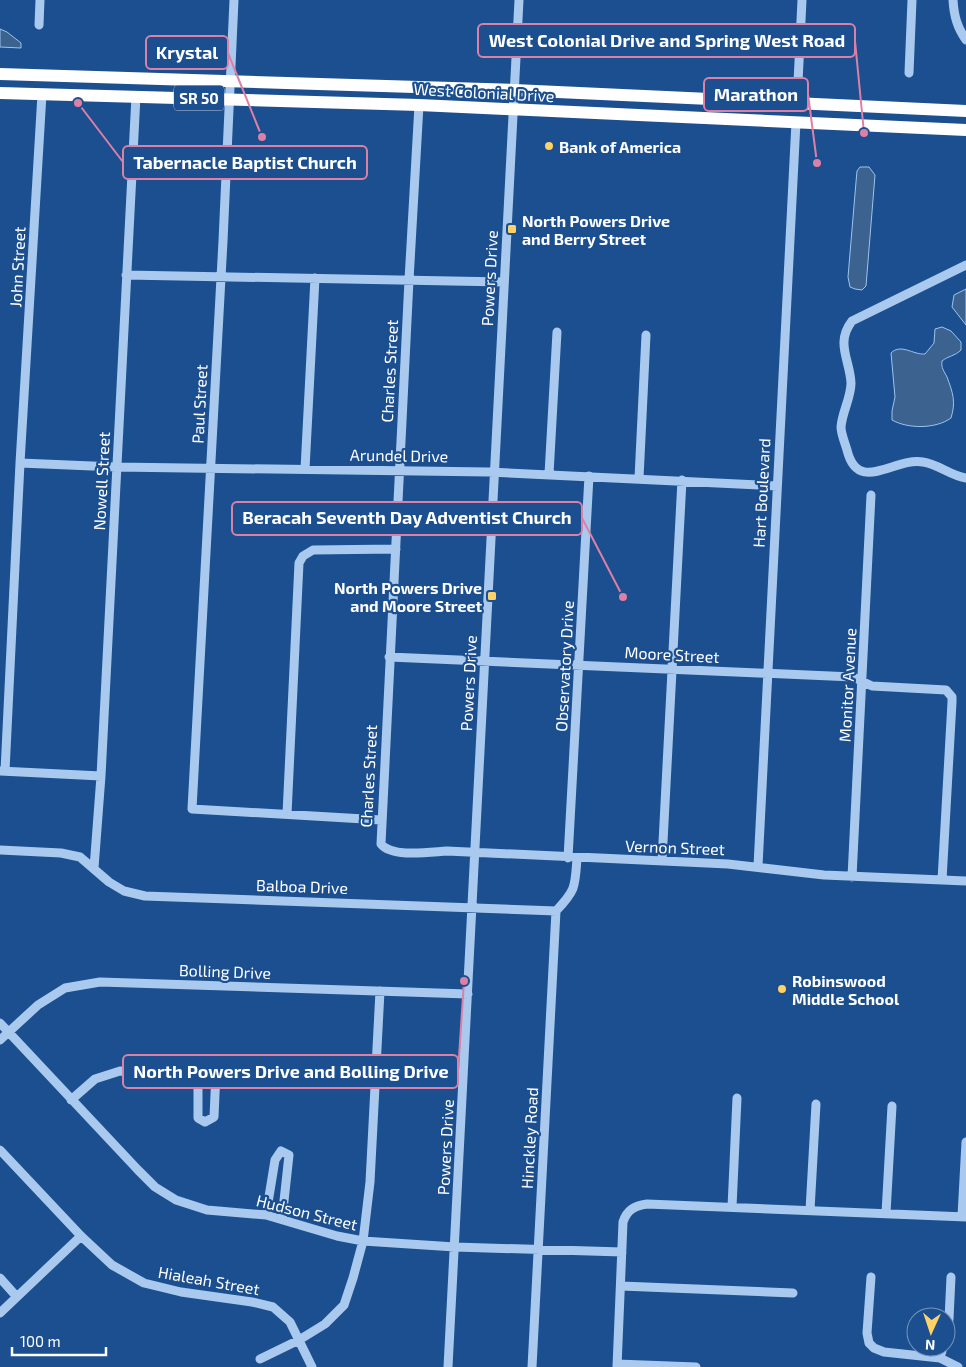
<svg xmlns="http://www.w3.org/2000/svg" width="966" height="1367" viewBox="0 0 966 1367" font-family="'Exo 2',sans-serif">
<rect width="100%" height="100%" fill="#1b4f8f"/>
<path fill="#3c6290" stroke="#9cc4f0" d="M 0,29 L 7,32 L 21,43 L 21,48 L 0,47 Z
M 860,167 L 869,167 L 875,175 L 866,286 L 862,290 L 855,289 L 850,287 L 848,277 L 856,182 L 857,171 Z
M 966,289 L 966,325 L 952,307 L 954,295 Z
M 942,327 L 951,331 L 961,342 L 961,350 C 955,356 948,356 942,361 C 941,368 944,371 947,377 C 953,393 956,402 951,418 C 936,429 908,429 892,420 L 892,411 L 895,397 L 891,353 C 901,343 913,355 925,354 L 934,343 L 935,329 Z"/>
<g fill="none" stroke-linecap="round" stroke-linejoin="round">
<path stroke="#a9c9ee" stroke-width="9" d="M 234,0 L 223,241 L 192,809 L 381,820
M 953,0 C 954,16 957,27 966,40
M 39,25 L 40,0
M 909,73 L 912,0
M 797,103 L 802,0
M 419,105 L 409,280 L 381,844 C 392,858 430,852 447,851 L 728,864 L 824,875 L 966,881
M 966,265 L 852,321 C 835,343 850,360 851,383 C 851,398 842,412 841,427 C 841,434 845,443 847,450 C 858,495 894,457 923,462 C 938,464 951,476 966,478
M 126,275 L 504,282
M 20,463 L 116,467 L 489,472 L 777,486
M 305,469 L 315,278
M 549,474 L 557,332
M 639,478 L 646,335
M 389,657 L 853,677 L 872,686 L 946,690 L 952,697 L 952,702 L 942,880
M 0,771 L 101,776
M 5,771 L 20,463 L 42,94
M 287,814 L 299,563 L 303,556 L 313,550 L 396,549
M 0,850 L 61,853 L 80,857 L 109,882 L 124,891 L 145,896 L 556,911 C 576,890 575,887 577,858
M 568,858 L 589,476
M 662,861 L 682,480
M 758,866 L 796,122
M 94,868 L 101,776 L 136,96
M 852,877 L 871,495
M 0,1023 L 138,1170 L 155,1187 L 176,1200 L 207,1210 L 266,1215 L 337,1236 L 363,1241 L 455,1247 L 622,1252
M 0,1040 L 38,1005 L 65,988 L 100,982 L 468,994
M 198,1072 L 198,1118 L 205,1122 L 214,1117 L 216,1072
M 71,1100 L 95,1079 L 120,1071 L 375,1078
M 0,1150 L 81,1236 L 112,1265 L 144,1283 L 181,1292 L 252,1302 L 273,1307 L 290,1322 L 312,1367
M 732,1207 L 737,1098
M 810,1210 L 816,1104
M 886,1213 L 892,1106
M 266,1215 L 275,1160 L 281,1151 L 289,1155 L 282,1219
M 962,1216 L 966,1142
M 871,1277 L 867,1333 L 869,1343 L 874,1348 L 884,1352 L 940,1358 L 958,1367
M 0,1278 L 17,1297
M 621,1286 L 793,1293
M 0,1313 L 81,1236
M 946,1339 L 949,1319 L 951,1277
M 940,1358 L 943,1347
M 260,1359 L 299,1340 L 325,1324 L 344,1305 L 353,1278 L 363,1241 L 370,1182 L 380,991
M 617,1364 L 696,1367
M 448,1367 L 519,0
M 532,1367 L 556,911
M 617,1367 L 623,1222 C 627,1210 634,1206 647,1204 L 966,1217"/>
<path stroke="#fff" stroke-width="12" d="M 0,74 L 514,90 L 966,111
M 0,93 L 419,105 L 966,130"/>
</g>
<g fill="#ffd166" stroke="#1b4f8f" stroke-width="2">
<circle cx="549" cy="146" r="5"/>
<rect x="507" y="224" width="10" height="10" rx="2.5"/>
<rect x="487" y="591" width="10" height="10" rx="2.5"/>
<circle cx="782" cy="989" r="5"/>
</g>
<g text-anchor="middle" dominant-baseline="central" stroke-width="4.5" stroke-linejoin="round" paint-order="stroke">
<rect fill="#1b4f8f" stroke="#bbcadd" stroke-width="1" x="174" y="85.5" width="50" height="25" rx="4"/>
<g font-size="15" font-weight="bold" fill="#fff">
<text x="199" y="98">SR 50</text>
</g>
<g font-size="16" fill="#fff" stroke="#1b4f8f">
<text transform="translate(484 92) rotate(3)">West Colonial Drive</text>
<text transform="translate(17 267) rotate(-87)">John Street</text>
<text transform="translate(489 278) rotate(-87)">Powers Drive</text>
<text transform="translate(389 371) rotate(-87)">Charles Street</text>
<text transform="translate(199 404) rotate(-87)">Paul Street</text>
<text transform="translate(399 455) rotate(1)">Arundel Drive</text>
<text transform="translate(101 481) rotate(-87)">Nowell Street</text>
<text transform="translate(761 493) rotate(-87)">Hart Boulevard</text>
<text transform="translate(672 654) rotate(3)">Moore Street</text>
<text transform="translate(564 666) rotate(-87)">Observatory Drive</text>
<text transform="translate(468 683) rotate(-87)">Powers Drive</text>
<text transform="translate(847 685) rotate(-87)">Monitor Avenue</text>
<text transform="translate(368 776) rotate(-87)">Charles Street</text>
<text transform="translate(675 847) rotate(2)">Vernon Street</text>
<text transform="translate(302 886) rotate(2)">Balboa Drive</text>
<text transform="translate(225 971) rotate(2)">Bolling Drive</text>
<text transform="translate(529 1138) rotate(-87)">Hinckley Road</text>
<text transform="translate(445 1147) rotate(-87)">Powers Drive</text>
<text transform="translate(307 1212) rotate(14)">Hudson Street</text>
<text transform="translate(209 1280) rotate(10)">Hialeah Street</text>
</g>
<g font-size="16" font-weight="bold" fill="#fff" stroke="#1b4f8f" text-anchor="start">
<text x="559" y="146">Bank of America</text>
<text x="522" y="220">North Powers Drive<tspan x="522" dy="18">and Berry Street</tspan></text>
<text x="482" y="587" text-anchor="end">North Powers Drive<tspan x="482" dy="18">and Moore Street</tspan></text>
<text x="792" y="980">Robinswood<tspan x="792" dy="18">Middle School</tspan></text>
</g>
</g>
<path fill="none" stroke="#dd80a5" stroke-width="2" d="M864 133L855 41M262 137L228 53M817 163L808 94M78 103L123 162M623 597L582 518M464 981L458 1072"/>
<g fill="#dd80a5" stroke="#1b4f8f" stroke-width="2">
<circle cx="864" cy="133" r="5"/>
<circle cx="262" cy="137" r="5"/>
<circle cx="817" cy="163" r="5"/>
<circle cx="78" cy="103" r="5"/>
<circle cx="623" cy="597" r="5"/>
<circle cx="464" cy="981" r="5"/>
</g>
<g fill="#1b4f8f" stroke="#dd80a5" stroke-width="2">
<rect x="478" y="24" width="377" height="33" rx="5"/>
<rect x="146" y="36" width="82" height="33" rx="5"/>
<rect x="704" y="78" width="104" height="33" rx="5"/>
<rect x="123" y="146" width="244" height="33" rx="5"/>
<rect x="232" y="502" width="350" height="33" rx="5"/>
<rect x="123" y="1055" width="335" height="33" rx="5"/>
</g>
<g font-size="18" text-anchor="middle" font-weight="bold" fill="#fff">
<text x="667" y="47">West Colonial Drive and Spring West Road</text>
<text x="187" y="59">Krystal</text>
<text x="756" y="101">Marathon</text>
<text x="245" y="169">Tabernacle Baptist Church</text>
<text x="407" y="524">Beracah Seventh Day Adventist Church</text>
<text x="291" y="1078">North Powers Drive and Bolling Drive</text>
</g>
<g transform="translate(931 1332) rotate(183)"><circle r="24" fill="#1b4f8f" stroke="#7695bc"/>
<path d="M0-4L9 19L0 12L-9 19Z" fill="#ffd166"/>
<text y="-8" font-size="14" font-weight="bold" text-anchor="middle" fill="#ffffff">N</text>
</g>
<path d="M12 1347v8h94v-8" fill="none" stroke="#ffffff" stroke-width="2.5"/>
<text x="20" y="1347" font-size="15" fill="#ffffff" stroke="#1b4f8f" stroke-width="4" paint-order="stroke">100 m</text>
</svg>
